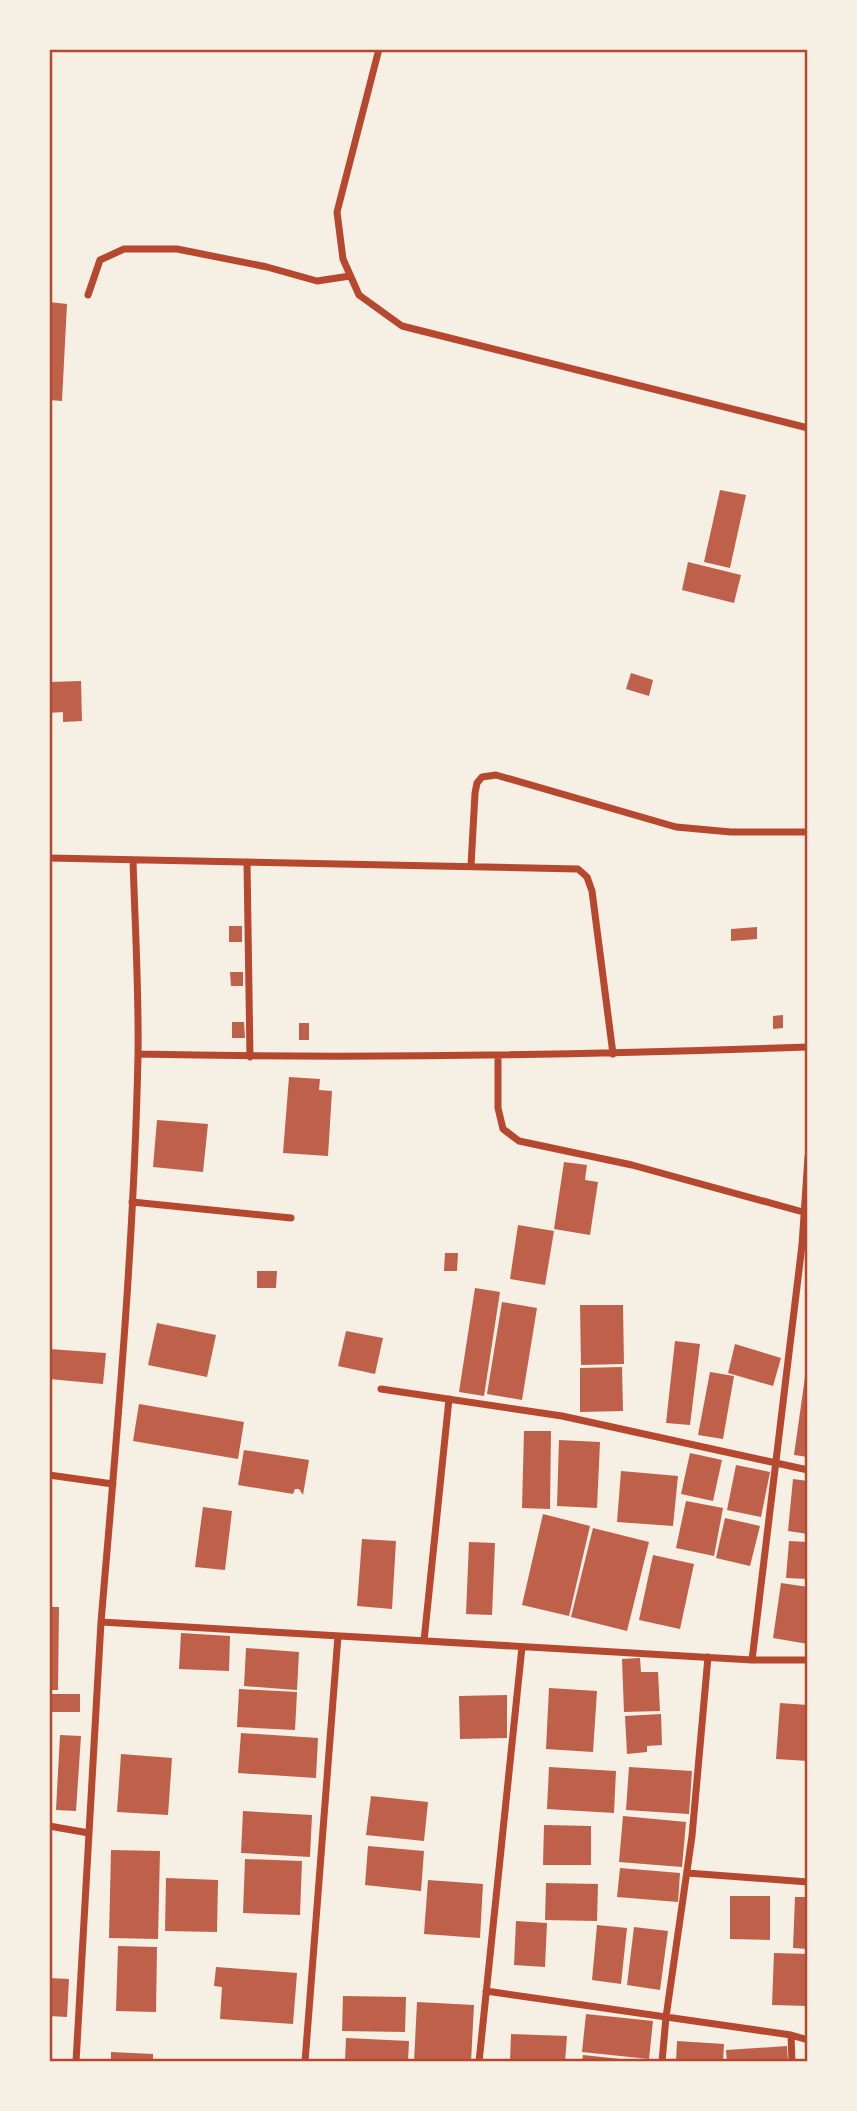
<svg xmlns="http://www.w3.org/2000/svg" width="857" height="2111" viewBox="0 0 857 2111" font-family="'Titillium Web',sans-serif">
<rect width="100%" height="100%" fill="#f6efe4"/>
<path fill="#bf614a" d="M 49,302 L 67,304 L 62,401 L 49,400 Z
M 720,490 L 746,495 L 730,568 L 704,562 Z
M 688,562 L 741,575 L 734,603 L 682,590 Z
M 631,673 L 653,680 L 649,696 L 626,689 Z
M 81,681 L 82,721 L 63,722 L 63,712 L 49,713 L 49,682 Z
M 229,926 L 242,926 L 242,942 L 229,942 Z
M 757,927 L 757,939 L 731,941 L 731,929 Z
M 230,972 L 243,972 L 243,986 L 231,986 Z
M 783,1015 L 783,1028 L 773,1029 L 773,1016 Z
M 232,1022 L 244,1022 L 245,1038 L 232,1038 Z
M 299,1023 L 309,1023 L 309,1040 L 299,1040 Z
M 289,1077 L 320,1079 L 319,1090 L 332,1091 L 328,1156 L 283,1153 Z
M 157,1120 L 208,1124 L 203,1172 L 153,1167 Z
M 564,1162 L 587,1165 L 585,1180 L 598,1182 L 590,1235 L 554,1229 Z
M 518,1225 L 554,1231 L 545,1285 L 510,1279 Z
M 445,1253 L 458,1253 L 457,1271 L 444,1271 Z
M 257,1271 L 277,1271 L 276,1288 L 257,1288 Z
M 475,1288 L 500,1292 L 484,1396 L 459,1392 Z
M 502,1302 L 537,1308 L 522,1400 L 487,1394 Z
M 580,1305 L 623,1305 L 624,1364 L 581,1365 Z
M 157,1323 L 216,1335 L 207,1377 L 148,1365 Z
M 346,1331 L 383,1338 L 375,1374 L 338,1366 Z
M 675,1341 L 700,1344 L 690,1425 L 666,1423 Z
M 735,1344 L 781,1358 L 773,1386 L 728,1373 Z
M 49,1349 L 106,1353 L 103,1384 L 49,1379 Z
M 622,1367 L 623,1411 L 580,1412 L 580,1368 Z
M 710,1372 L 734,1376 L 723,1439 L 698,1435 Z
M 805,1377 L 808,1378 L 808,1457 L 794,1455 Z
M 139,1404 L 244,1422 L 238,1459 L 133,1441 Z
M 524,1431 L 551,1431 L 550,1509 L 522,1508 Z
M 559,1440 L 600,1442 L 597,1508 L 557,1506 Z
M 244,1450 L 309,1460 L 303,1495 L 299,1489 L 295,1489 L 293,1494 L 238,1485 Z
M 690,1453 L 722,1460 L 713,1501 L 681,1494 Z
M 736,1465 L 770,1472 L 761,1517 L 727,1510 Z
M 621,1471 L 678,1476 L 673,1526 L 617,1522 Z
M 793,1479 L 808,1481 L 808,1534 L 788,1531 Z
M 686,1501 L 723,1508 L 714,1556 L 676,1548 Z
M 203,1507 L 232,1511 L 225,1570 L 195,1567 Z
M 543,1514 L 590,1526 L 569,1616 L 522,1605 Z
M 725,1518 L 760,1526 L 750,1566 L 716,1558 Z
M 593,1528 L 649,1542 L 627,1631 L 571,1617 Z
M 362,1539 L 396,1541 L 392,1609 L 357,1606 Z
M 789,1541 L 808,1542 L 808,1579 L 786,1578 Z
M 469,1542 L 495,1543 L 492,1615 L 466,1614 Z
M 653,1555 L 694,1564 L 680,1629 L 639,1620 Z
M 781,1583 L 808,1587 L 808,1644 L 773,1638 Z
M 49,1607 L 59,1607 L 58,1690 L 49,1690 Z
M 181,1633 L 230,1636 L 229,1671 L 179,1669 Z
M 246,1648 L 299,1652 L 297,1690 L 244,1686 Z
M 640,1658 L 641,1672 L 658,1672 L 660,1711 L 624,1712 L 622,1659 Z
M 549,1688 L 597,1691 L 593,1752 L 546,1749 Z
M 239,1689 L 297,1692 L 295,1730 L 237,1727 Z
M 49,1694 L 80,1694 L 80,1712 L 49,1712 Z
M 507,1695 L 507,1738 L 460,1739 L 459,1696 Z
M 780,1703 L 808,1705 L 808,1761 L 776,1759 Z
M 661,1714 L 662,1745 L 647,1746 L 647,1752 L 627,1754 L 625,1716 Z
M 241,1733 L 318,1738 L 316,1778 L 238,1773 Z
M 60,1735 L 81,1736 L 76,1811 L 56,1810 Z
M 121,1754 L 172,1758 L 168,1815 L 117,1812 Z
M 549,1767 L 616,1771 L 614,1813 L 547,1809 Z
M 629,1767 L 692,1771 L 689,1814 L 626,1810 Z
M 371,1796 L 428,1802 L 424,1841 L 366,1835 Z
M 243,1811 L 312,1815 L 310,1857 L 241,1853 Z
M 623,1816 L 686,1822 L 682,1867 L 619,1862 Z
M 544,1825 L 591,1826 L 591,1865 L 543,1865 Z
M 368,1846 L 424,1851 L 421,1891 L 365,1885 Z
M 111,1850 L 160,1851 L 158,1939 L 109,1938 Z
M 245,1859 L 302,1861 L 300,1915 L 243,1913 Z
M 620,1868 L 680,1873 L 678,1902 L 617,1897 Z
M 166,1878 L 218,1880 L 217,1932 L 165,1931 Z
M 428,1880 L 483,1884 L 480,1938 L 424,1934 Z
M 546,1883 L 598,1884 L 597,1921 L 545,1920 Z
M 730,1896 L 770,1896 L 770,1940 L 730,1939 Z
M 795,1897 L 808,1897 L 808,1949 L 793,1948 Z
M 516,1921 L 547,1923 L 545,1967 L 514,1965 Z
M 597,1925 L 627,1928 L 621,1984 L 592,1980 Z
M 634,1927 L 668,1931 L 660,1990 L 627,1985 Z
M 118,1946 L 157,1947 L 156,2012 L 116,2011 Z
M 774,1953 L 808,1954 L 808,2006 L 772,2005 Z
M 216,1967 L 297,1973 L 293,2024 L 220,2019 L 222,1987 L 214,1986 Z
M 49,1978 L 69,1979 L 67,2017 L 49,2016 Z
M 343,1996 L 406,1997 L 405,2032 L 342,2031 Z
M 417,2002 L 474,2005 L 471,2062 L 414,2062 Z
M 586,2014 L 653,2021 L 649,2059 L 582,2052 Z
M 511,2034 L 567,2036 L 565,2062 L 510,2062 Z
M 346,2038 L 409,2041 L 408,2062 L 345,2062 Z
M 677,2041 L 724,2044 L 723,2062 L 676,2062 Z
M 787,2046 L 788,2062 L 727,2062 L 726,2050 Z
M 111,2052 L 153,2054 L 153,2062 L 111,2062 Z
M 583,2055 L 630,2060 L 630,2062 L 582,2062 Z"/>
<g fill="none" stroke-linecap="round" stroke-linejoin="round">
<path stroke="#b5482f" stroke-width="7" d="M 379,49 L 337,212 L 343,259 L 359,295 L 402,326 L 808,428
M 88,295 L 100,260 L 124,249 L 177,249 L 267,267 L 317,281 L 350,276
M 49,858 L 578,869 L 587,877 L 592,891 L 613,1054
M 133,860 C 135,925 139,991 138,1056 C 134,1245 117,1434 101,1622 L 752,1660 L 808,1660
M 247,862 L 250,1057
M 471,866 L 475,793 L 477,783 L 482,777 L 496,775 L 676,827 L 731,832 L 808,832
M 138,1054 C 361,1059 585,1055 808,1047
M 498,1055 L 498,1108 L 503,1129 L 519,1141 L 632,1165 L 803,1212
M 132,1202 L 291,1218
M 381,1389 L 562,1416 L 808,1470
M 49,1475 L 113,1484
M 424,1641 L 449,1399
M 752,1660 L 802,1245 L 808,1157
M 49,1826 L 89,1833
M 687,1873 L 808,1882
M 486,1991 L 791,2035 L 792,2062
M 791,2035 L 808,2040
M 76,2062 L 101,1622
M 305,2062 L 338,1636
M 479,2062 L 522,1647
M 662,2062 L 666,2017 L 692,1836 L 708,1657"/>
</g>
<rect width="857" height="2111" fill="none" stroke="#f6efe4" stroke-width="102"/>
<rect x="51" y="51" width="755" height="2009" fill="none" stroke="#b5482f" stroke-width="2.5"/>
</svg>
